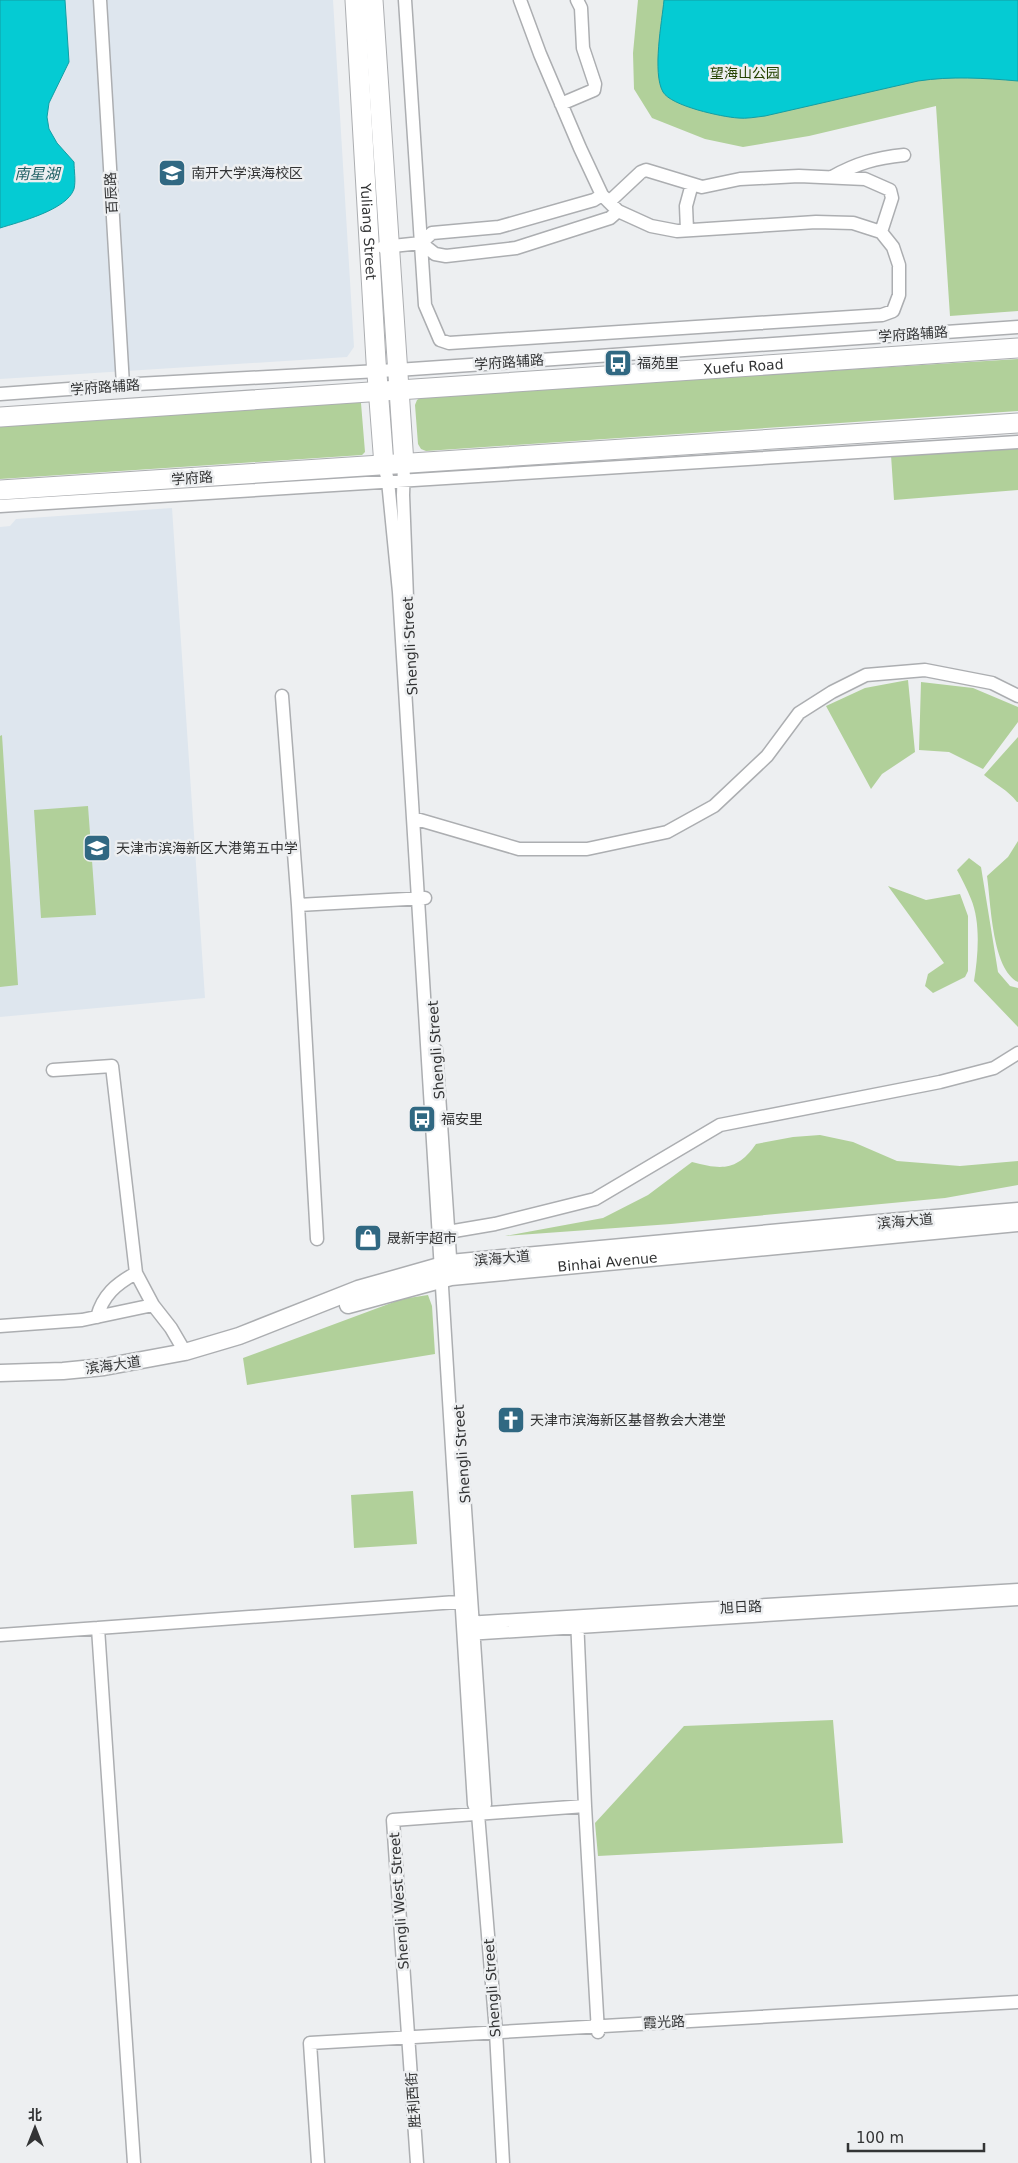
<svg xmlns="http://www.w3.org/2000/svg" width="1018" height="2163" viewBox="0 0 1018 2163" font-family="'DejaVu Sans','Noto Sans SC',sans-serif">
<rect width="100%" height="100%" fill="#edeff1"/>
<path fill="#dee6ee" d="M 0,0 L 333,0 L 354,347 L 347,357 L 0,379 Z
M 172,508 L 205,998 L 0,1017 L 0,527 L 10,526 L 16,519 Z"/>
<path fill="#b1d09a" d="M 638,0 L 1018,0 L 1018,311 L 950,316 L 936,106 L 809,136 L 743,147 L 705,139 L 652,118 L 634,89 L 633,53 Z
M 1018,359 L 1018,411 L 426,451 L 421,449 L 418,444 L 415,405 L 417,400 L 423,396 Z
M 357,401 L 361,403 L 365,452 L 362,455 L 0,479 L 0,426 Z
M 1018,447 L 1018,490 L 894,500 L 891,455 Z
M 908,680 L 915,752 L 882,774 L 871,789 L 826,706 L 865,688 Z
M 921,682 L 973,688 L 1018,707 L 1018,722 L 983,769 L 949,752 L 919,750 Z
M 2,735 L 18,985 L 0,987 L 0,736 Z
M 1018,737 L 1018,802 L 1017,802 C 1008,790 996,785 984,775 Z
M 88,806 L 96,915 L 41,918 L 34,810 Z
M 1018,841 L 1018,982 C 992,969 991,904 987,876 L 1008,857 Z
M 969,858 L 981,867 L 998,972 L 1010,986 L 1018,988 L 1018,1027 L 974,981 C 978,956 981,923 971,899 C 967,889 962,879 957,870 Z
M 888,886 L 926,900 L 960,894 L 968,916 L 968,971 L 965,977 L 933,993 L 925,986 L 928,974 L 944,963 Z
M 820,1135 L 853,1142 L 897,1161 L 960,1166 L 1018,1161 L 1018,1185 L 945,1198 L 671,1224 L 505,1236 L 603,1218 L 648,1195 L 692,1162 C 722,1170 737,1171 756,1144 L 793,1137 Z
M 428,1295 L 432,1306 L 435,1354 L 247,1385 L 243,1358 L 402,1299 Z
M 413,1491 L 417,1544 L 354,1548 L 351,1495 Z
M 833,1720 L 843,1843 L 598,1856 L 595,1823 L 684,1726 Z"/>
<path fill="#05cbd3" stroke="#139ea4" d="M 0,0 L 65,0 L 69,62 L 49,103 L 47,117 L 49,129 L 57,143 L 74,162 C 74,170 76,181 74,189 C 67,210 19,222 0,228 Z
M 664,0 L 1018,0 L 1018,81 C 984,78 951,76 918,81 L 765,116 C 756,117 746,119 738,118 C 722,117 671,106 663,92 C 652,73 662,21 664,0 Z"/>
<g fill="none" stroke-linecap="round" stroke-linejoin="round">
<g stroke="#acaeb1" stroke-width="15">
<path id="minor" d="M 100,0 L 123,385
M 405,0 L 425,305 L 440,340 L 449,343 L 882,315 L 893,311 L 899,295 L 899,265 L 893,247 L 881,232 L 853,223 L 816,222 L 677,231 L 651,226 L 618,211 L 602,195 L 580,148 L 540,54 L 520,0
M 561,104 L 594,90 L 595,84 L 583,48 L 581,8 L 577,0
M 832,177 C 857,163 876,158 904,155
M 609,202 L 641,172 L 646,170 L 702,187 L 740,179 L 799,176 L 865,179 L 890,190 L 892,198 L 881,232
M 687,230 L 686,206 L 692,184
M 421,243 L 435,254 L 446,256 L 516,248 L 610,218 L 618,211
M 383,247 L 421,243 L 432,233 L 499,227 L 594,200 L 602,195
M 0,394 L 137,384 L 397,370 L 1018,327
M 404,464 L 403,495 L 407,598
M 384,465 L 388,481 L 399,592 L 474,1804 L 478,1814 L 496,2032 L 503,2163
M 0,506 L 1018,442
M 282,696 L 298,905 L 317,1239
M 413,818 L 519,849 L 587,849 L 667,832 L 714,806 L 767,756 L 799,713 L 832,692 L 866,675 L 925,670 L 992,683 L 1018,696
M 298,905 L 425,898
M 436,1050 L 450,1257
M 53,1070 L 112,1066 L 136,1273 L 153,1305 L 171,1328 L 185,1352
M 448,1232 L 495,1224 L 595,1199 L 720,1125 L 940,1082 L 994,1068 L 1018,1053
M 97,1317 C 103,1295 116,1284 136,1273
M 0,1326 L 82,1320 L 153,1305
M 463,1479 L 485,1804 L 478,1814
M 577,1618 L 585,1806 L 598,2032
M 466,1623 L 1018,1590
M 98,1628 L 470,1601
M 467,1634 L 1018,1599
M 0,1635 L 98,1628 L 134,2163
M 318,2163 L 310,2043 L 1018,2002
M 417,2163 L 393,1820 L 585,1806"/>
</g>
<g stroke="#acaeb1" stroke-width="19">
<g id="major">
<path id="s1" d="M 348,1305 L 451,1277 L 1018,1223"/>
<path d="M 0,1373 L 63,1371 L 104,1367 L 185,1352 L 239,1336 L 358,1289 L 450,1263 L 900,1221 L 1018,1211"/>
</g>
</g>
<g stroke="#acaeb1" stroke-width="21">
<g id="highway">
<path id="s2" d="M 355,0 L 376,361 L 384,465"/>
<path d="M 373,0 L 404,464"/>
<path id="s3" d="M 0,417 L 1018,348"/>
<path d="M 0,490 L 1018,423"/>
</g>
</g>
<use href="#minor" stroke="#fff" stroke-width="12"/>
<use href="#major" stroke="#fff" stroke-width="16"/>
<use href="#highway" stroke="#fff" stroke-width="19"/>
</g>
<defs>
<g id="university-square" transform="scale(1.4375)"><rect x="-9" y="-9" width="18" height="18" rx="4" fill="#306882" stroke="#edeff1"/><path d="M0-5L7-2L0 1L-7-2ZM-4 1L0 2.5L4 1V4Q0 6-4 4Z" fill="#fff"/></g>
<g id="bus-square" transform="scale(1.4375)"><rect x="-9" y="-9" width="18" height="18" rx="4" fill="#306882" stroke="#edeff1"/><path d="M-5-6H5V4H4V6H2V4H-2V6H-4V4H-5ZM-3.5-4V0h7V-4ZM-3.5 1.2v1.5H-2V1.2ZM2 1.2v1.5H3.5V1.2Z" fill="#fff"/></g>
<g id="school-square" transform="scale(1.4375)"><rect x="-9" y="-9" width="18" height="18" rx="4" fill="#306882" stroke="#edeff1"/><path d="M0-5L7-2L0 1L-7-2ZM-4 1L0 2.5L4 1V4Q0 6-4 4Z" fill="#fff"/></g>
<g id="shop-square" transform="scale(1.4375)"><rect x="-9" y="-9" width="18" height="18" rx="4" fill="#306882" stroke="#edeff1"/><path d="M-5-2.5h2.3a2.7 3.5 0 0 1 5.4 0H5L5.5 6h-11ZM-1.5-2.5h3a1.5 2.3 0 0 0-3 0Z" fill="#fff"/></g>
<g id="church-square" transform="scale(1.4375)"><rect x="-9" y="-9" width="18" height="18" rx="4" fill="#306882" stroke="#edeff1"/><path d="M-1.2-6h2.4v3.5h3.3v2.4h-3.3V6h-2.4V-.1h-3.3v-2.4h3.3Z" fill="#fff"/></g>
</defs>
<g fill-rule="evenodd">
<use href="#university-square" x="172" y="173"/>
<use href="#bus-square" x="618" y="363"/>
<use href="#school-square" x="97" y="848"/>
<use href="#bus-square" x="422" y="1119"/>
<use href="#shop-square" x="368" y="1238"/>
<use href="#church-square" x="511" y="1420"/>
</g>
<g text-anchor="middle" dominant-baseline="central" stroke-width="5" stroke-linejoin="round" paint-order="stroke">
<g font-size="14" fill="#254300" stroke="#edeff1">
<text x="745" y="73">望海山公园</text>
</g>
<g font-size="14" fill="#333435" stroke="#edeff1" text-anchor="start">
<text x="191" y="173">南开大学滨海校区</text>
<text x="637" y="363">福苑里</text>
<text x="116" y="848">天津市滨海新区大港第五中学</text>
<text x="441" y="1119">福安里</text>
<text x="387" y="1238">晟新宇超市</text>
<text x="530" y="1420">天津市滨海新区基督教会大港堂</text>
</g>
<g font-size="14" fill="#333435" stroke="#edeff1">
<text transform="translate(111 193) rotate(-93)">百辰路</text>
<text stroke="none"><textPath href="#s2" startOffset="232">Yuliang Street</textPath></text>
<text transform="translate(913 334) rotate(-4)">学府路辅路</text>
<text transform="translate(509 362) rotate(-4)">学府路辅路</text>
<text stroke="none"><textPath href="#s3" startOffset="745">Xuefu Road</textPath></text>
<text transform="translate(105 387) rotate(-4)">学府路辅路</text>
<text transform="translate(192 478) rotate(-4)">学府路</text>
<text transform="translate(410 646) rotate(-93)">Shengli Street</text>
<text transform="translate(436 1050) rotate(-94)">Shengli Street</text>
<text transform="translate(905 1221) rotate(-5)">滨海大道</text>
<text transform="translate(502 1258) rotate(-5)">滨海大道</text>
<text stroke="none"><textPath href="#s1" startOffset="264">Binhai Avenue</textPath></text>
<text transform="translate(113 1365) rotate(-8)">滨海大道</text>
<text transform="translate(462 1454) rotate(-94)">Shengli Street</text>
<text transform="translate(741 1607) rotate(-3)">旭日路</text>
<text transform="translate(399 1901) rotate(-94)">Shengli West Street</text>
<text transform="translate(492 1988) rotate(-94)">Shengli Street</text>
<text transform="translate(664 2022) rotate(-3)">霞光路</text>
<text transform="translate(413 2100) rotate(-94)">胜利西街</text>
</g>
<g font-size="15" font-style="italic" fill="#206063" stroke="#edeff1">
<text x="37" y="174">南星湖</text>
</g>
</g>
<g transform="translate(35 2128)" stroke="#edeff1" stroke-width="4" paint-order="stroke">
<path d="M0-4L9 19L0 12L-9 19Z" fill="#333435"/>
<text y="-8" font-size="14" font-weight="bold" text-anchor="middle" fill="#333435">北</text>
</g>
<path d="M848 2143v8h136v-8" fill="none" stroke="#333435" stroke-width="2.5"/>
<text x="856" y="2143" font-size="15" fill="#333435" stroke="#edeff1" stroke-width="4" paint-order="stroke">100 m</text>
</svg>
